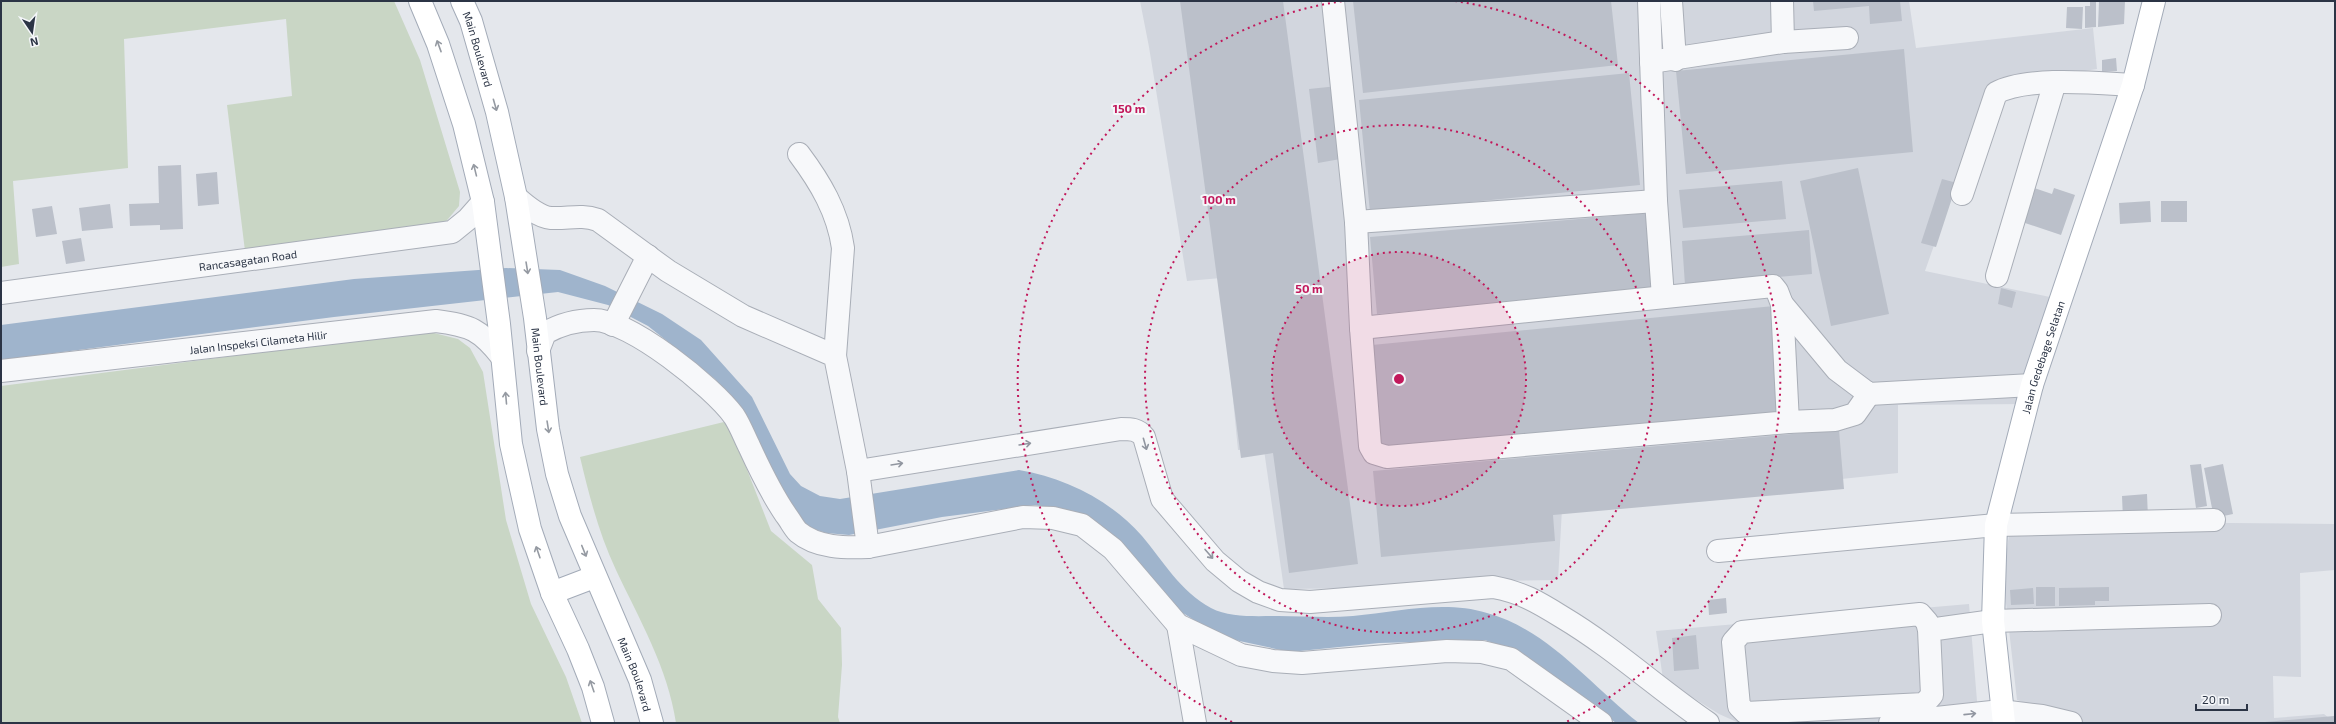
<svg xmlns="http://www.w3.org/2000/svg" width="2336" height="724" viewBox="0 0 2336 724" font-family="'Exo 2',sans-serif">
<rect width="100%" height="100%" fill="#e4e7ec"/>
<path fill="#d2d6de" d="M 1140,1 L 1909,1 L 1916,48 L 2093,28 L 2097,69 L 1990,86 L 1925,271 L 2050,297 L 2027,404 L 1898,405 L 1898,473 L 1562,509 L 1558,580 L 1432,582 L 1372,588 L 1284,589 L 1264,450 L 1238,450 L 1221,278 L 1187,281 L 1149,47 Z
M 2011,521 L 2335,524 L 2335,570 L 2300,573 L 2301,677 L 2273,676 L 2274,718 L 2324,714 L 2335,723 L 2080,723 L 2017,700 L 2003,577 Z
M 1969,604 L 1978,713 L 1864,723 L 1739,723 L 1719,714 L 1663,679 L 1656,631 Z"/>
<path fill="#c9d6c5" d="M 1,1 L 394,1 L 420,60 L 460,192 L 459,206 L 443,225 L 245,251 L 227,105 L 292,96 L 286,19 L 124,39 L 128,168 L 13,181 L 19,264 L 1,267 Z
M 426,331 L 458,339 L 470,348 L 483,372 L 506,520 L 531,604 L 566,677 L 582,723 L 1,723 L 1,386 Z
M 728,421 L 771,531 L 812,565 L 818,599 L 841,628 L 842,665 L 838,717 L 840,723 L 676,723 C 668,668 639,619 616,570 C 599,534 589,495 580,457 Z"/>
<path fill="#9fb4cc" d="M 506,268 L 560,270 L 605,286 L 662,314 L 701,340 L 752,397 L 790,474 L 801,486 L 820,496 L 840,499 L 1019,470 C 1066,478 1110,500 1142,536 C 1163,561 1181,592 1211,608 C 1230,618 1257,616 1278,616 C 1302,616 1328,618 1353,616 C 1397,612 1444,600 1487,613 C 1549,630 1591,686 1639,723 L 1616,723 L 1525,655 L 1485,640 L 1379,643 L 1290,652 L 1221,637 L 1183,613 L 1136,567 L 1099,526 L 1073,511 L 1035,505 L 942,517 L 849,535 L 826,533 L 805,526 L 783,499 L 741,410 L 715,379 L 648,326 L 608,305 L 558,292 L 334,317 L 1,360 L 1,325 L 354,279 Z"/>
<path fill="#bbc0ca" d="M 1180,1 L 1283,1 L 1358,564 L 1289,573 L 1273,453 L 1241,458 Z
M 1353,1 L 1611,1 L 1618,65 L 1363,93 Z
M 1813,1 L 1900,1 L 1902,21 L 1870,24 L 1869,6 L 1814,11 Z
M 2090,1 L 2096,1 L 2096,27 L 2085,28 L 2085,6 L 2090,6 Z
M 2099,1 L 2125,1 L 2124,24 L 2098,27 Z
M 2067,7 L 2083,7 L 2082,29 L 2066,28 Z
M 1904,49 L 1913,152 L 1686,174 L 1676,71 Z
M 2116,58 L 2117,71 L 2102,72 L 2102,60 Z
M 1629,73 L 1640,185 L 1370,212 L 1359,100 Z
M 1338,86 L 1346,158 L 1318,163 L 1309,89 Z
M 181,165 L 183,229 L 160,230 L 160,225 L 130,226 L 129,204 L 159,203 L 158,166 Z
M 1858,168 L 1889,314 L 1831,326 L 1800,181 Z
M 217,172 L 219,204 L 198,206 L 196,174 Z
M 1942,179 L 1957,183 L 1936,247 L 1921,243 Z
M 1782,181 L 1786,219 L 1683,228 L 1679,190 Z
M 2028,186 L 2052,194 L 2054,188 L 2075,195 L 2061,235 L 2016,220 Z
M 2150,201 L 2151,222 L 2120,224 L 2119,203 Z
M 2161,201 L 2187,201 L 2187,222 L 2161,222 Z
M 110,204 L 113,228 L 82,231 L 79,208 Z
M 52,206 L 57,234 L 36,237 L 32,209 Z
M 1648,213 L 1655,289 L 1377,314 L 1370,237 Z
M 1809,230 L 1812,274 L 1685,285 L 1682,241 Z
M 81,238 L 85,261 L 66,264 L 62,241 Z
M 2001,288 L 2016,292 L 2012,308 L 1998,304 Z
M 1774,306 L 1784,414 L 1382,453 L 1372,345 Z
M 1839,430 L 1844,489 L 1553,515 L 1555,541 L 1381,557 L 1373,471 Z
M 2201,464 L 2207,506 L 2196,508 L 2190,465 Z
M 2223,464 L 2233,514 L 2214,518 L 2204,468 Z
M 2147,494 L 2148,518 L 2123,519 L 2122,496 Z
M 2036,587 L 2055,587 L 2055,606 L 2036,606 Z
M 2109,587 L 2109,601 L 2095,601 L 2095,605 L 2059,606 L 2059,588 Z
M 2033,588 L 2034,604 L 2011,605 L 2010,590 Z
M 1726,598 L 1727,613 L 1709,615 L 1708,600 Z
M 1696,635 L 1699,669 L 1674,671 L 1672,638 Z
M 2334,716 L 2335,723 L 2265,723 L 2265,722 Z"/>
<g fill="none" stroke-linecap="round" stroke-linejoin="round">
<g stroke="#a9aeb7" stroke-width="24">
<g id="minor">
<path d="M 1333,1 L 1356,222 L 1361,328 L 1773,286 L 1777,291 L 1782,304 L 1837,370 L 1869,394 L 2032,385"/>
<path d="M 1649,1 L 1656,201 L 1663,297"/>
<path d="M 1671,1 L 1675,60"/>
<path d="M 1782,1 L 1783,42"/>
<path d="M 1651,62 L 1783,42 L 1847,38"/>
<path d="M 799,154 C 820,182 838,212 843,248 L 835,356"/>
<path d="M 1962,194 L 1996,93 C 2026,76 2098,83 2133,85"/>
<path d="M 516,197 C 525,205 538,217 551,218 C 569,219 580,214 598,220 L 668,271 L 743,316 L 835,356 L 858,471 L 868,547"/>
<path d="M 1356,222 L 1656,201"/>
<path d="M 1997,276 L 2055,82"/>
<path id="s1" d="M 1,293 L 452,232 L 468,219 L 483,202"/>
<path d="M 613,325 L 648,256"/>
<path d="M 1361,328 L 1370,446 L 1374,453 L 1387,457 L 1788,422 L 1782,304"/>
<path d="M 538,351 L 545,333 C 561,324 576,320 594,320 C 630,320 713,387 734,416 C 740,425 744,436 749,446 C 760,470 771,493 786,515 C 790,520 794,528 798,532 C 817,548 845,548 868,547 L 1023,517 L 1053,518 L 1082,525 L 1113,549 L 1178,625 L 1241,655 L 1273,661 L 1302,663 L 1447,651 L 1482,652 L 1511,659 L 1601,723"/>
<path id="s2" d="M 1,371 L 436,321 C 470,325 481,330 502,357"/>
<path d="M 1788,422 L 1835,420 L 1855,414 L 1869,394"/>
<path d="M 858,471 L 1121,429 C 1131,429 1138,429 1144,437 L 1162,499 L 1215,561 L 1239,581 L 1258,592 L 1280,600 L 1310,602 L 1493,587 C 1521,592 1538,602 1562,617 C 1614,648 1658,689 1708,723"/>
<path d="M 1718,551 L 1996,525 L 2214,520"/>
<path d="M 1178,625 L 1195,723"/>
<path d="M 1929,630 L 1932,695 L 1924,704 L 1746,713 L 1739,706 L 1733,642 L 1742,632 L 1920,614 L 1927,622 L 1929,630 L 1993,621 L 2210,615"/>
<path d="M 1890,723 L 2001,711 L 2042,716 L 2071,723"/>
</g>
</g>
<g stroke="#a3abb8" stroke-width="24">
<g id="major">
<path d="M 420,1 L 438,44 L 464,124 L 483,202 L 499,324 L 511,444 L 530,529 L 552,593 L 578,649 L 593,687 L 603,723"/>
<path id="s3" d="M 462,1 L 471,21 L 497,112 L 516,197 L 535,318 L 548,429 L 557,474 L 570,516 L 640,680 L 652,723"/>
<path d="M 552,593 L 594,577"/>
<path id="s4" d="M 2004,723 L 1993,621 L 1996,525 L 2032,385 L 2133,85 L 2154,1"/>
</g>
</g>
<use href="#minor" stroke="#f7f8fa" stroke-width="22"/>
<use href="#major" stroke="#fff" stroke-width="22"/>
</g>
<defs><path id="oneway-shaft" d="M-6 0H5M1.5-3L5.5 0L1.5 3" fill="none" stroke-width="1.6" stroke-linecap="round" stroke-linejoin="round"/></defs>
<g stroke="#959aa2">
<use href="#oneway-shaft" transform="translate(439 46) rotate(-110)"/>
<use href="#oneway-shaft" transform="translate(495 105) rotate(74)"/>
<use href="#oneway-shaft" transform="translate(475 170) rotate(-104)"/>
<use href="#oneway-shaft" transform="translate(527 268) rotate(81)"/>
<use href="#oneway-shaft" transform="translate(506 398) rotate(-95)"/>
<use href="#oneway-shaft" transform="translate(548 427) rotate(81)"/>
<use href="#oneway-shaft" transform="translate(584 551) rotate(68)"/>
<use href="#oneway-shaft" transform="translate(538 552) rotate(-109)"/>
<use href="#oneway-shaft" transform="translate(592 686) rotate(-109)"/>
</g>
<g stroke="#9196a0">
<use href="#oneway-shaft" transform="translate(1025 444) rotate(-9)"/>
<use href="#oneway-shaft" transform="translate(1145 444) rotate(74)"/>
<use href="#oneway-shaft" transform="translate(897 464) rotate(-9)"/>
<use href="#oneway-shaft" transform="translate(1209 554) rotate(49)"/>
<use href="#oneway-shaft" transform="translate(1970 714) rotate(-6)"/>
</g>
<circle cx="1399" cy="379" r="127" fill="#c2185b" fill-opacity=".12"/>
<g fill="none" stroke="#c2185b" stroke-width="2" stroke-dasharray="2 4">
<circle cx="1399" cy="379" r="127"/>
<circle cx="1399" cy="379" r="254"/>
<path d="M1232 722A382 382 0 0 1 1343 1M1455 1A382 382 0 0 1 1566 722"/>
</g>
<g text-anchor="middle" dominant-baseline="central" stroke-width="4" stroke-linejoin="round" paint-order="stroke">
<g font-size="11" fill="#2b3445" stroke="#f4f6f9">
<text stroke="none"><textPath href="#s3" startOffset="51">Main Boulevard</textPath></text>
<text stroke="none"><textPath href="#s1" startOffset="249">Rancasagatan Road</textPath></text>
<text stroke="none"><textPath href="#s2" startOffset="259">Jalan Inspeksi Cilameta Hilir</textPath></text>
<text stroke="none"><textPath href="#s4" startOffset="373">Jalan Gedebage Selatan</textPath></text>
<text stroke="none"><textPath href="#s3" startOffset="375">Main Boulevard</textPath></text>
<text stroke="none"><textPath href="#s3" startOffset="699">Main Boulevard</textPath></text>
</g>
</g>
<circle cx="1399" cy="379" r="6" fill="#c2185b" stroke="#f4f6f9" stroke-width="2"/>
<g font-size="12" text-anchor="middle" font-weight="bold" fill="#c2185b" stroke="#f4f6f9" stroke-width="4" stroke-linejoin="round" paint-order="stroke">
<text x="1129" y="113">150 m</text>
<text x="1219" y="204">100 m</text>
<text x="1309" y="293">50 m</text>
</g>
<rect width="2336" height="724" fill="none" stroke="#2b3445" stroke-width="4"/>
<g transform="translate(32 32) rotate(167)" stroke="#f4f6f9" stroke-width="3" paint-order="stroke">
<path d="M0-3L7 15L0 10L-7 15Z" fill="#2b3445"/>
<text y="-6" font-size="11" font-weight="bold" text-anchor="middle" fill="#2b3445">N</text>
</g>
<path d="M2196 704v6h51v-6" fill="none" stroke="#2b3445" stroke-width="2"/>
<text x="2202" y="704" font-size="12" fill="#2b3445" stroke="#f4f6f9" stroke-width="3" paint-order="stroke">20 m</text>
</svg>
